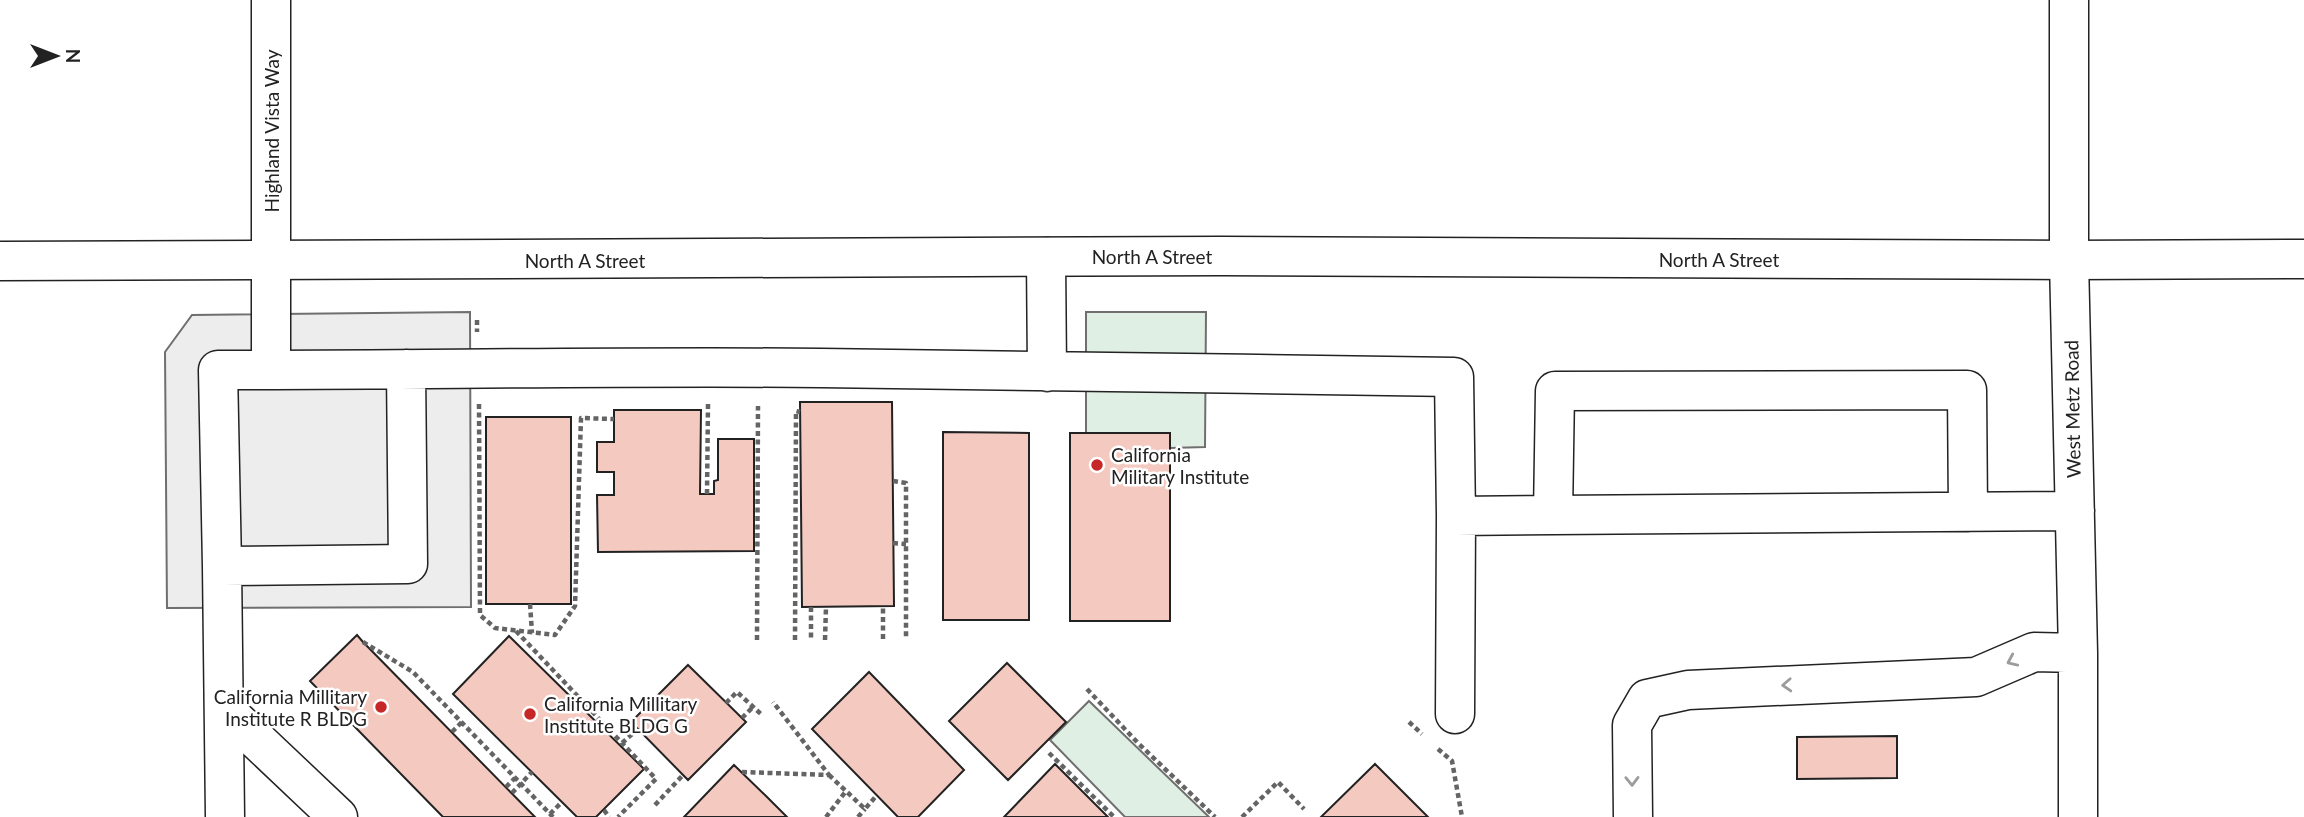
<svg xmlns="http://www.w3.org/2000/svg" width="2304" height="817" viewBox="0 0 2304 817" font-family="Lato,sans-serif">
<rect width="100%" height="100%" fill="#fff"/>
<path fill="#e0efe3" stroke="#6f6f6f" stroke-width="2" d="M 1086,312 L 1206,312 L 1205,447 L 1170,448 L 1170,433 L 1086,433 Z
M 1089,701 L 1209,817 L 1125,817 L 1050,740 Z"/>
<path fill="#ededed" stroke="#6f6f6f" stroke-width="2" d="M 470,312 L 471,607 L 167,608 L 165,352 L 192,315 Z"/>
<path fill="#f3c9c0" stroke="#222" stroke-width="2" d="M 800,402 L 892,402 L 894,606 L 802,607 Z
M 614,410 L 701,410 L 700,494 L 714,494 L 714,481 L 718,480 L 718,439 L 754,439 L 754,551 L 598,552 L 597,495 L 614,495 L 614,472 L 597,472 L 597,442 L 614,442 Z
M 486,417 L 571,417 L 571,604 L 486,604 Z
M 943,432 L 1029,433 L 1029,620 L 943,620 Z
M 1070,433 L 1170,433 L 1170,621 L 1070,621 Z
M 357,635 L 363,642 L 535,817 L 443,817 L 310,681 Z
M 509,636 L 644,769 L 596,817 L 577,817 L 453,694 Z
M 1007,663 L 1066,722 L 1008,780 L 949,721 Z
M 688,665 L 746,722 L 688,780 L 631,722 Z
M 869,672 L 964,770 L 918,817 L 898,817 L 812,729 Z
M 1897,736 L 1897,778 L 1797,779 L 1797,737 Z
M 1055,764 L 1108,817 L 1004,817 Z
M 1375,764 L 1428,817 L 1321,817 Z
M 734,765 L 766,796 L 787,817 L 684,817 Z"/>
<g fill="none" stroke-linecap="round" stroke-linejoin="round">
<g stroke="#222" stroke-width="41">
<path id="minor" d="M 2069,0 L 2069,260 L 2078,653 L 2078,817
M 1046,257 L 1047,372
M 406,369 L 408,564 L 222,566 L 218,370 C 419,370 620,366 821,368 C 1032,370 1243,374 1454,377 L 1456,516 L 1553,515
M 271,370 L 271,0
M 1968,512 L 1967,390 L 1555,391 L 1553,515 L 2075,511
M 222,566 L 225,817
M 224,709 L 338,817
M 1455,714 L 1456,516
M 1633,817 L 1632,725 L 1647,699 L 1688,690 L 1976,677 L 2034,652 L 2078,653"/>
</g>
<g stroke="#222" stroke-width="41">
<path id="major" d="M 0,261 L 1221,256 L 2069,260 L 2304,259"/>
</g>
<path stroke="#646464" stroke-width="4.5" stroke-dasharray="5 3.5" stroke-linecap="butt" d="M 477,320 L 477,332
M 479,404 L 480,615 L 495,628 L 555,635 L 575,606 L 581,418 L 614,419
M 893,481 L 906,483 L 906,637
M 707,494 L 708,404
M 893,543 L 906,544
M 530,604 L 532,633
M 811,607 L 811,640
M 516,631 L 656,779 L 618,817
M 883,639 L 883,606
M 757,640 L 758,406
M 795,640 L 796,411 L 800,412
M 825,640 L 826,607
M 363,642 L 413,672 L 553,817
M 1087,689 L 1138,743 L 1215,817
M 726,703 L 737,692 L 762,715
M 742,718 L 753,707
M 1409,722 L 1422,734
M 452,732 L 462,722
M 622,743 L 638,729
M 1438,749 L 1452,761 L 1462,817
M 1049,753 L 1114,817
M 742,772 L 829,775 L 773,702
M 829,775 L 865,809 L 877,795
M 506,787 L 515,778
M 512,793 L 532,772
M 655,805 L 683,775
M 604,810 L 609,817
M 550,814 L 562,802
M 826,817 L 846,791
M 858,817 L 865,809
M 1242,817 L 1278,782 L 1304,809"/>
<use href="#minor" stroke="#fff" stroke-width="38"/>
<use href="#major" stroke="#fff" stroke-width="38"/>
</g>
<defs><path id="oneway-chevron" d="M-2-3.5L2.5 0L-2 3.5" fill="none" stroke-width="1.6" stroke-linecap="round" stroke-linejoin="round" transform="scale(1.75)"/></defs>
<g stroke="#9c9c9c">
<use href="#oneway-chevron" transform="translate(2012 661) rotate(156)"/>
<use href="#oneway-chevron" transform="translate(1787 685) rotate(177)"/>
<use href="#oneway-chevron" transform="translate(1632 781) rotate(89)"/>
</g>
<g fill="#c62828" stroke="#fff" stroke-width="2.5">
<circle cx="1097" cy="465" r="7"/>
<circle cx="381" cy="707" r="7"/>
<circle cx="530" cy="714" r="7"/>
</g>
<g text-anchor="middle" dominant-baseline="central" stroke-width="5" stroke-linejoin="round" paint-order="stroke">
<g font-size="19" fill="#222" stroke="#fff">
<text transform="translate(271 131) rotate(-90)">Highland Vista Way</text>
<text x="1152" y="256">North A Street</text>
<text x="1719" y="259">North A Street</text>
<text x="585" y="260">North A Street</text>
<text transform="translate(2072 409) rotate(-91)">West Metz Road</text>
</g>
<g font-size="19" fill="#222" stroke="#fff" text-anchor="start">
<text x="1111" y="454">California<tspan x="1111" dy="22">Military Institute</tspan></text>
<text x="367" y="696" text-anchor="end">California Millitary<tspan x="367" dy="22">Institute R BLDG</tspan></text>
<text x="544" y="703">California Millitary<tspan x="544" dy="22">Institute BLDG G</tspan></text>
</g>
</g>
<g transform="translate(56 56) rotate(90)" stroke="#ffffff" stroke-width="5" paint-order="stroke">
<path d="M0-5L12 26L0 18L-12 26Z" fill="#222222"/>
<text y="-10" font-size="19" font-weight="bold" text-anchor="middle" fill="#222222">N</text>
</g>
</svg>
